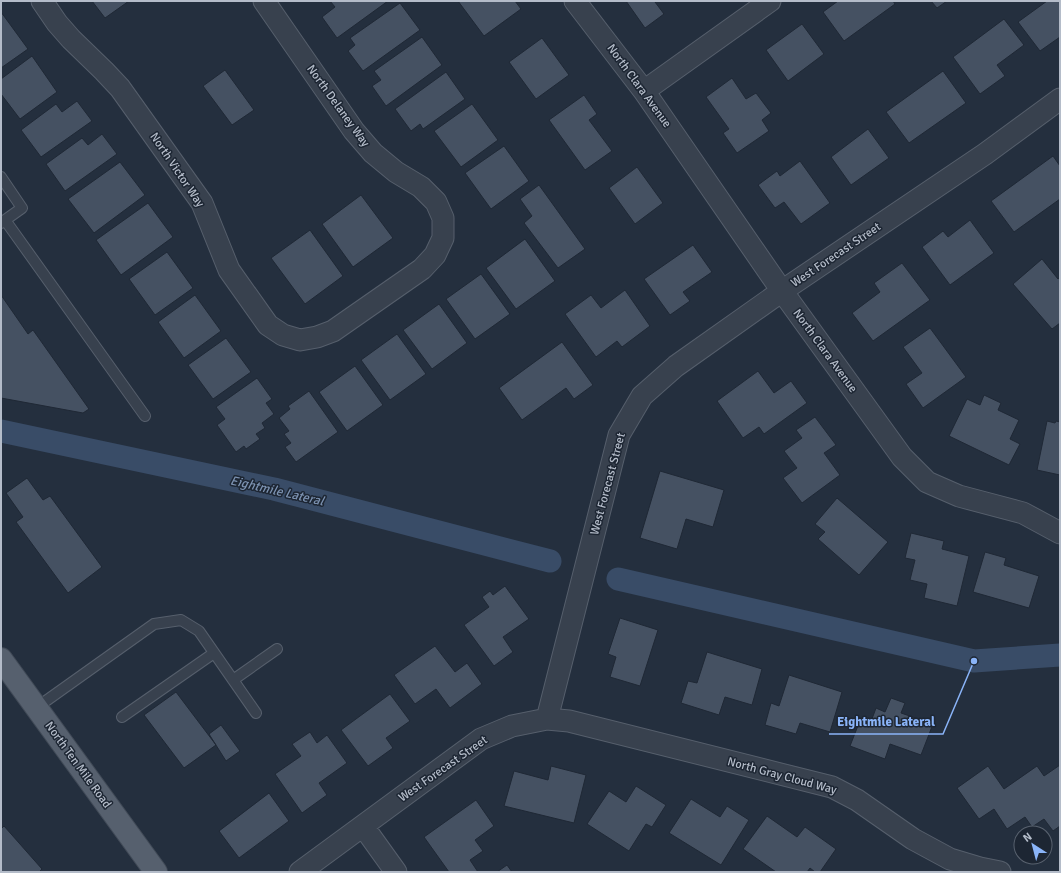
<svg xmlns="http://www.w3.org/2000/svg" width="1061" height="873" viewBox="0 0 1061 873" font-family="Signika,sans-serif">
<rect width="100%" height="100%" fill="#242f3e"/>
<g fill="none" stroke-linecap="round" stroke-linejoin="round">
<path stroke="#394c67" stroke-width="23" d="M 1,431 L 274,489 L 550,561
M 618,579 L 974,661 L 1060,655"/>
</g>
<path fill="#455162" stroke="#1f2835" d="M 92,1 L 129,1 L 105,18 Z
M 330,1 L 388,1 L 337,38 L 322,17 L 335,7 Z
M 458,1 L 515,1 L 521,9 L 484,36 Z
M 626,1 L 657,1 L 655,2 L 664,14 L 645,28 Z
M 838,1 L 893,1 L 895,4 L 844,41 L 823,12 Z
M 931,1 L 947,1 L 937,8 Z
M 1047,1 L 1060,1 L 1060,37 L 1040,51 L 1018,22 Z
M 400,3 L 420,30 L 363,71 L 348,51 L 355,45 L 350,38 Z
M 1,12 L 28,49 L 1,68 Z
M 1004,19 L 1024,45 L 997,65 L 1005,76 L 980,94 L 953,57 Z
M 802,24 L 824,54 L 788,81 L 766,50 Z
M 422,37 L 442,65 L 386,106 L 372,86 L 381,80 L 374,71 Z
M 542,38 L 569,75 L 536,99 L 509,62 Z
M 32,56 L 57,92 L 20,119 L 1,94 L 1,79 Z
M 225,70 L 254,110 L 232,125 L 203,86 Z
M 943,71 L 966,103 L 909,143 L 886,112 Z
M 446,72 L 465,99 L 423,129 L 420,124 L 411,131 L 395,109 Z
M 732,78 L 746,99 L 756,93 L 771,113 L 762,120 L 769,131 L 737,153 L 723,133 L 729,129 L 706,97 Z
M 584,95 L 597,114 L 589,120 L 612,151 L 585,170 L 549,120 Z
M 77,101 L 92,121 L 41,157 L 21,130 L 56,104 L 62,112 Z
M 472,104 L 498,140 L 461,167 L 434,131 Z
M 868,129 L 889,158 L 851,185 L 831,157 Z
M 102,134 L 117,154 L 65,191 L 46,164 L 82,138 L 88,145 Z
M 504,146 L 529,181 L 491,209 L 465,173 Z
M 1053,156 L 1060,166 L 1060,199 L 1014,232 L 991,201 Z
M 800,161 L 830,203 L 801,224 L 784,202 L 775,208 L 758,185 L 777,171 L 780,176 Z
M 120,162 L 145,195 L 94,233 L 68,199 Z
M 637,167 L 663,203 L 635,224 L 609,188 Z
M 539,185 L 585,249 L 558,268 L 524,223 L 532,216 L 520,199 Z
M 361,195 L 393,238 L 353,267 L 322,224 Z
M 148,203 L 173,237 L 121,275 L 96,240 Z
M 970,220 L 994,253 L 950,285 L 922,247 L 943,231 L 948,237 Z
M 310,230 L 343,276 L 305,304 L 271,258 Z
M 525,239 L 555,281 L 516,309 L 486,268 Z
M 693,245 L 712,272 L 683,292 L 690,301 L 670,315 L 644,279 Z
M 167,252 L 193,288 L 155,315 L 129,279 Z
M 1042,259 L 1058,279 L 1060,277 L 1060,323 L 1052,329 L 1013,284 Z
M 902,263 L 930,300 L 873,341 L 852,313 L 880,292 L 874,283 Z
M 481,274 L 510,314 L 475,339 L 446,299 Z
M 625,290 L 650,326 L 622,347 L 617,341 L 596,357 L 565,314 L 591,295 L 601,308 Z
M 1,295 L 28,334 L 33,330 L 89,409 L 83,413 L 1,398 Z
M 195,295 L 221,331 L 184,358 L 158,322 Z
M 439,304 L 467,343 L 432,369 L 403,330 Z
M 930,328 L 966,377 L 923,408 L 906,384 L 922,373 L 903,347 Z
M 397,334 L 426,374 L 390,400 L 361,360 Z
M 226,338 L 251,372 L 213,399 L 188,365 Z
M 562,342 L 593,385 L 574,399 L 566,388 L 522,420 L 499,388 Z
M 355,366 L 383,405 L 347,431 L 319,392 Z
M 758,371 L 774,393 L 791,381 L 807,403 L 764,434 L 759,427 L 743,438 L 717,401 Z
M 257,378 L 272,399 L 266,403 L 274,414 L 262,423 L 265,428 L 256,434 L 260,439 L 246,449 L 244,446 L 236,452 L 217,425 L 225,419 L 216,407 Z
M 309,391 L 338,432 L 296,462 L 285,447 L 291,443 L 284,434 L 289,431 L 279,418 L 290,409 L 288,406 Z
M 984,395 L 1001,403 L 998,410 L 1019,420 L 1010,439 L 1020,444 L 1009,465 L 949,436 L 967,399 L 980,405 Z
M 815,417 L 836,445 L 824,453 L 840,475 L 802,503 L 783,478 L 797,468 L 784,451 L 802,438 L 796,430 Z
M 1047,421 L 1055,423 L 1056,421 L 1060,422 L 1060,475 L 1037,470 Z
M 660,471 L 724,490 L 713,527 L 686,519 L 677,549 L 640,538 Z
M 27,478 L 43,500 L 50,496 L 102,567 L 68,593 L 16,522 L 23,517 L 6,493 Z
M 837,498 L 888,542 L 859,575 L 818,539 L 825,532 L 815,524 Z
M 911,533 L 944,541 L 942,549 L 969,556 L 957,606 L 924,598 L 927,584 L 910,580 L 915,560 L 905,558 Z
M 985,552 L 1006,558 L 1004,565 L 1039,576 L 1029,608 L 973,592 Z
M 505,586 L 529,619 L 503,637 L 513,652 L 494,666 L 464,625 L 489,607 L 482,597 L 490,591 L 493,595 Z
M 620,618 L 658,630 L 640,686 L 610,677 L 616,657 L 608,654 Z
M 435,646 L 455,672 L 467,663 L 482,684 L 450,708 L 436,689 L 415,704 L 394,675 Z
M 707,652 L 762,669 L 752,705 L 725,697 L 719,715 L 681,703 L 688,681 L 697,683 Z
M 789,675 L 842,692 L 830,732 L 800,723 L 796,734 L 765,725 L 771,703 L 779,706 Z
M 176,692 L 216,745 L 184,768 L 144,715 Z
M 390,694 L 410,721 L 386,738 L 393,748 L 368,766 L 341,730 Z
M 891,698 L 905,703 L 901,713 L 933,724 L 921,755 L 890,744 L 885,759 L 850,746 L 859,723 L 869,727 L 876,708 L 885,712 Z
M 221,725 L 240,751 L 226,761 L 209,734 Z
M 310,732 L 317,743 L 327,735 L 347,763 L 319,783 L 327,795 L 302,813 L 275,774 L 301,756 L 292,744 Z
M 1060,765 L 1060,826 L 1053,831 L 1044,819 L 1032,827 L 1025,817 L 1007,829 L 994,809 L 979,819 L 957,788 L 988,766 L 1004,789 L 1037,766 L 1044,776 Z
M 551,766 L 586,775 L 574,823 L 504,806 L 514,771 L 548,780 Z
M 636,786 L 666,805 L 652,827 L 646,824 L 629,851 L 587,824 L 609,791 L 626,802 Z
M 269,793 L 289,821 L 239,858 L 219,831 Z
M 691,799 L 720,817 L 727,806 L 749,820 L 721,865 L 669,833 Z
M 476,800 L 494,826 L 475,840 L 483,851 L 470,860 L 478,872 L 449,872 L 424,837 Z
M 767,816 L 797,837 L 805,827 L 836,849 L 820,872 L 815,872 L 810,868 L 807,872 L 776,872 L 743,849 Z
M 4,826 L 42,869 L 39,872 L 1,872 L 1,829 Z
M 507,865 L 512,872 L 497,872 Z"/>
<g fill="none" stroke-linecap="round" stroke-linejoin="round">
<g stroke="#565f6c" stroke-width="12">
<path id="lane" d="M 1,177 L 22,208 L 1,223
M 5,220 L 145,416
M 233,680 L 277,649
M 36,708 L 154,624 L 181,620 L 199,631 L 256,713
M 122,717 L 214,653"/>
</g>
<g stroke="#565f6c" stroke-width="23">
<path id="street" d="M 42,1 L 57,23 L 71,39 L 104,71 L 120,88 L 202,203 L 229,270 L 268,325 L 283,335 L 300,340 L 317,337 L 333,331 L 422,269 L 435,255 L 443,238 L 443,218 L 436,202 L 421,187 L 396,172 L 373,153 L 354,131 L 264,1
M 575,1 L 644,91 L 782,291 L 902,457 L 927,482 L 959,496 L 1023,513 L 1060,533
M 644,91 L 770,1
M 547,719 L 569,721 L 832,787 L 857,800 L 913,839 L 950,859 L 980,868 L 1000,872
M 363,826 L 396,872
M 300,872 L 481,739 L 512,726 L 547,719 L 619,435 L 642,396 L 676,366 L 782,291 L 985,154 L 1060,99"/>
</g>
<g stroke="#414a57" stroke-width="24">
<path id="primary" d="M 1,659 L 156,872"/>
</g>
<use href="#lane" stroke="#38414e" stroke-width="10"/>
<use href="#street" stroke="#38414e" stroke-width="21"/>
<use href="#primary" stroke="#56606e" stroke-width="22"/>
</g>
<g text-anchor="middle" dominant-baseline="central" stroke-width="3" stroke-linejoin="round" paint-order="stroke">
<g font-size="12" fill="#b4bcc9" stroke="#1d2633">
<text transform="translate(639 86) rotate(54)">North Clara Avenue</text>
<text transform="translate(338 106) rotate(54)">North Delaney Way</text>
<text transform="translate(177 170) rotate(56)">North Victor Way</text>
<text transform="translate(836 255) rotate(-34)">West Forecast Street</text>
<text transform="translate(825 351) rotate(54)">North Clara Avenue</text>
<text transform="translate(608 484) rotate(-75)">West Forecast Street</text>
<text transform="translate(78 765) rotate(54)">North Ten Mile Road</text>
<text transform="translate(443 769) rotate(-35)">West Forecast Street</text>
<text transform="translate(782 776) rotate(15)">North Gray Cloud Way</text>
</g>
<g font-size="13" font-style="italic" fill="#7c92b1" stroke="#1d2633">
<text transform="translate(277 491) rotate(13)">Eightmile Lateral</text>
</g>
</g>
<path fill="none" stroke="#8ab4f8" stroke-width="1.5" d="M974 661L943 734H829"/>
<circle fill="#8ab4f8" stroke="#1d2633" stroke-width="1.5" cx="974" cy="661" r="4"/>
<g font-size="13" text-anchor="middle" font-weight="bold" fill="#8ab4f8" stroke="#1d2633" stroke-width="3" stroke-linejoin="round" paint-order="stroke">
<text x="886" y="726">Eightmile Lateral</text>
</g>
<rect width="1061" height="873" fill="none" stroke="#b4bcc9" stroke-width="4"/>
<g transform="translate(1033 845) rotate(324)"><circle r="19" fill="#1d2633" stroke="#59626f"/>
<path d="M0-3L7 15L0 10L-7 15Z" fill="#8ab4f8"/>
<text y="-6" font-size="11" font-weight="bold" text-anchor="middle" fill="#b4bcc9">N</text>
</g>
</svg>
